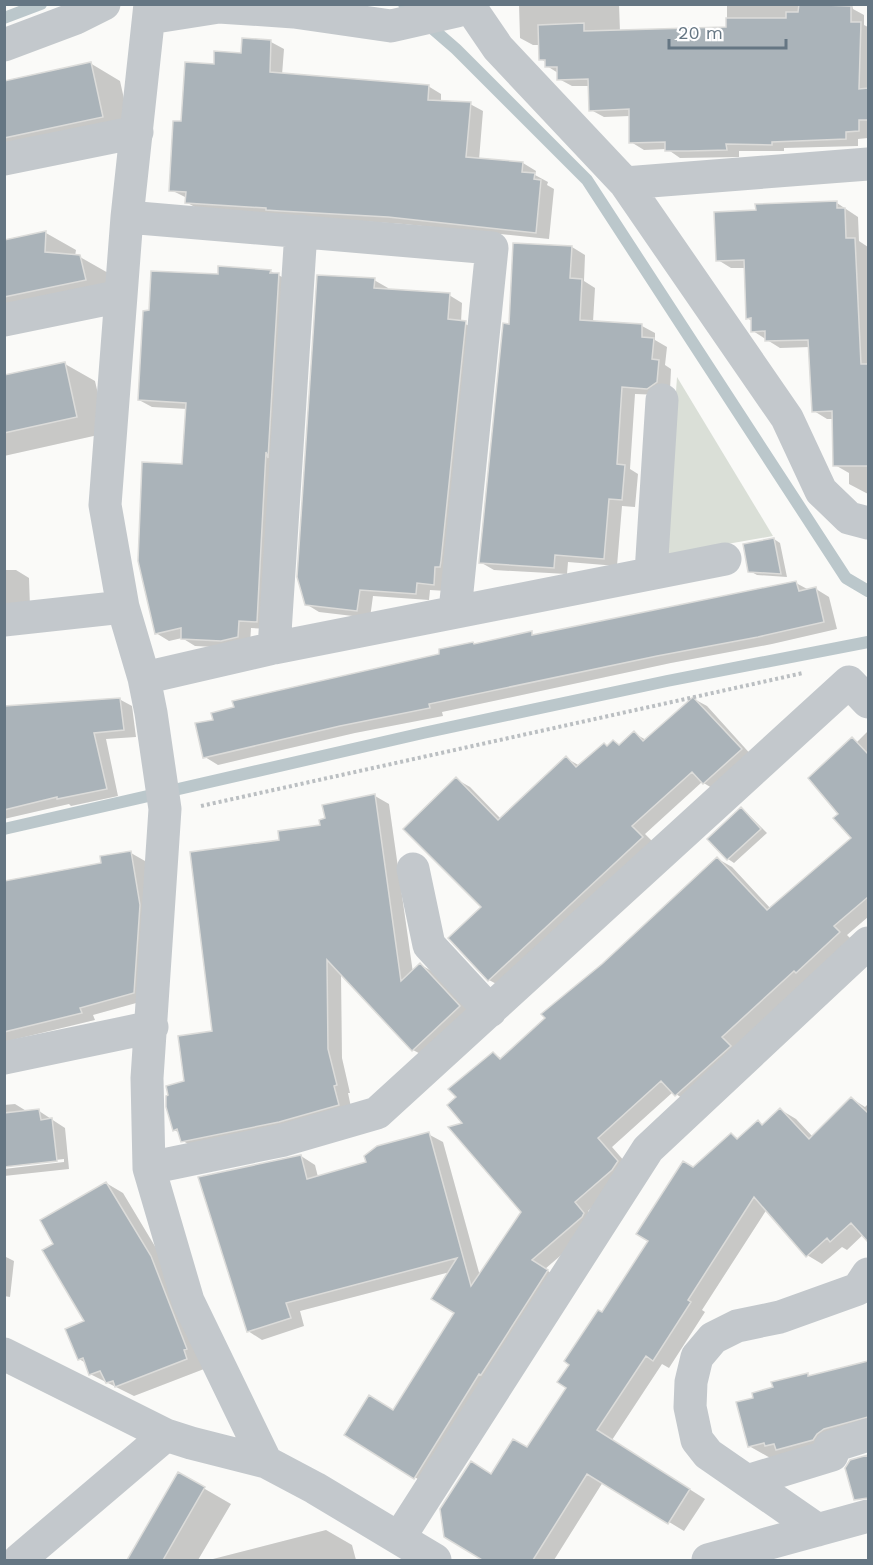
<svg xmlns="http://www.w3.org/2000/svg" width="873" height="1565" viewBox="0 0 873 1565" font-family="'Work Sans',sans-serif">
<rect width="100%" height="100%" fill="#fafaf8"/>
<path fill="#dadfd7" d="M 677,377 L 773,536 L 665,555 Z"/>
<path fill="#0003" d="M 519,4 L 619,4 L 620,32 L 727,28 L 727,4 L 852,4 L 853,9 L 864,15 L 864,25 L 868,27 L 868,138 L 858,139 L 858,146 L 784,148 L 784,151 L 739,151 L 739,157 L 680,158 L 667,149 L 644,150 L 631,142 L 630,116 L 604,117 L 591,110 L 590,86 L 572,86 L 559,79 L 558,73 L 547,66 L 547,63 L 541,59 L 540,45 L 533,45 L 520,38 Z
M 271,42 L 284,49 L 282,75 L 428,86 L 441,94 L 441,102 L 470,104 L 483,111 L 479,160 L 523,163 L 536,171 L 535,175 L 548,182 L 547,185 L 554,189 L 549,239 L 403,224 L 200,210 L 186,202 L 187,198 L 171,190 L 182,123 L 215,66 Z
M 90,63 L 120,81 L 132,134 L 4,162 L 4,82 Z
M 837,203 L 858,217 L 859,241 L 868,247 L 868,494 L 849,484 L 849,473 L 835,465 L 833,419 L 827,419 L 814,411 L 810,347 L 780,348 L 753,331 L 752,321 L 747,318 L 746,268 L 731,268 L 718,260 L 757,212 Z
M 46,233 L 76,250 L 75,256 L 80,257 L 110,274 L 115,297 L 4,320 L 4,242 Z
M 572,247 L 585,255 L 584,281 L 595,288 L 593,322 L 642,326 L 655,333 L 655,340 L 667,347 L 665,365 L 671,369 L 670,390 L 661,395 L 635,394 L 630,469 L 638,474 L 635,507 L 622,506 L 617,566 L 568,562 L 567,574 L 494,570 L 480,562 L 510,326 Z
M 270,271 L 292,282 L 270,629 L 251,628 L 250,644 L 235,648 L 195,646 L 182,638 L 169,641 L 156,633 L 183,466 L 187,409 L 152,407 L 139,400 L 151,312 L 219,276 Z
M 374,280 L 388,288 L 387,290 L 449,295 L 462,303 L 461,322 L 478,330 L 447,591 L 430,590 L 429,600 L 373,596 L 370,618 L 319,612 L 306,604 Z
M 65,364 L 95,381 L 107,433 L 4,456 L 4,377 Z
M 774,539 L 780,543 L 787,577 L 757,575 L 750,571 Z
M 4,570 L 16,570 L 29,578 L 30,607 L 4,608 Z
M 796,583 L 809,590 L 816,589 L 829,597 L 837,629 L 772,644 L 671,663 L 442,712 L 443,716 L 355,733 L 218,765 L 205,757 L 473,644 L 476,645 L 531,633 L 536,636 Z
M 119,699 L 132,706 L 136,737 L 106,739 L 118,796 L 71,806 L 69,804 L 4,819 L 4,708 Z
M 694,699 L 707,706 L 754,758 L 717,791 L 702,782 L 645,834 L 656,845 L 502,987 L 489,980 L 483,907 L 456,779 L 470,787 L 501,819 L 566,758 L 580,766 L 614,741 L 620,745 L 634,733 L 646,740 Z
M 868,731 L 868,917 L 847,935 L 853,941 L 691,1104 L 673,1092 L 612,1147 L 632,1170 L 627,1178 L 588,1211 L 598,1223 L 596,1225 L 545,1269 L 557,1277 L 429,1486 L 346,1434 L 394,1412 L 457,1312 L 450,1272 L 300,1311 L 304,1326 L 262,1340 L 248,1331 L 301,1156 L 315,1165 L 318,1177 L 368,1163 L 428,1134 L 443,1142 L 480,1276 L 523,1211 L 465,1124 L 458,1097 L 494,1054 L 502,1059 L 718,859 L 732,867 L 771,909 L 853,838 L 840,814 L 852,739 L 857,742 Z
M 375,796 L 389,804 L 413,973 L 421,965 L 435,973 L 474,1015 L 428,1058 L 413,1050 L 341,973 L 342,1058 L 350,1093 L 348,1093 L 352,1112 L 197,1149 L 183,1141 L 180,1133 L 174,1130 L 186,1082 L 213,1033 L 281,841 L 322,827 Z
M 741,809 L 747,813 L 767,833 L 734,863 L 728,859 L 709,839 Z
M 131,853 L 145,861 L 153,914 L 147,1000 L 93,1015 L 95,1020 L 4,1042 L 4,888 L 103,864 Z
M 851,1098 L 865,1107 L 868,1104 L 868,1230 L 847,1250 L 842,1247 L 822,1264 L 807,1255 L 767,1209 L 702,1310 L 705,1312 L 669,1368 L 662,1364 L 612,1440 L 705,1499 L 684,1531 L 603,1482 L 554,1560 L 485,1560 L 445,1537 L 492,1475 L 527,1449 L 568,1388 L 603,1314 L 693,1169 L 732,1135 L 739,1139 L 758,1122 L 764,1126 L 781,1110 L 796,1119 L 813,1137 Z
M 15,1104 L 28,1112 L 39,1111 L 65,1128 L 69,1169 L 4,1176 L 4,1169 L 64,1162 L 64,1159 L 4,1166 L 4,1105 Z
M 106,1183 L 123,1193 L 168,1268 L 204,1369 L 134,1396 L 90,1374 L 86,1363 L 79,1359 Z
M 4,1256 L 14,1261 L 10,1297 L 4,1296 Z
M 868,1363 L 868,1441 L 779,1463 L 749,1446 L 755,1399 L 807,1374 L 812,1377 Z
M 179,1474 L 231,1504 L 198,1560 L 133,1560 L 130,1559 Z
M 326,1530 L 352,1545 L 356,1560 L 362,1559 L 365,1560 L 209,1560 Z"/>
<g fill="none" stroke-linecap="round" stroke-linejoin="round">
<path stroke="#bbc7cb" stroke-width="12" d="M 404,4 L 456,49 L 587,180 L 846,578 L 868,591
M 4,18 L 41,4
M 4,829 L 423,733 L 667,681 L 868,642"/>
</g>
<path fill="#aab3b9" stroke="#dcdcda" stroke-width="1.5" d="M 799,4 L 851,6 L 851,22 L 861,22 L 859,89 L 868,88 L 868,120 L 859,120 L 859,131 L 846,132 L 846,139 L 772,142 L 772,145 L 726,144 L 727,150 L 689,151 L 665,151 L 665,142 L 629,143 L 629,109 L 589,111 L 588,79 L 557,80 L 557,67 L 545,67 L 545,60 L 539,60 L 538,25 L 584,23 L 584,31 L 726,27 L 726,18 L 786,18 L 786,12 L 798,12 Z
M 242,38 L 271,40 L 270,72 L 429,85 L 428,100 L 471,102 L 466,157 L 523,162 L 522,172 L 535,173 L 534,179 L 541,180 L 536,233 L 388,217 L 280,211 L 266,210 L 266,208 L 185,203 L 186,192 L 169,191 L 173,121 L 181,121 L 185,62 L 214,64 L 214,51 L 241,53 Z
M 91,62 L 103,117 L 4,138 L 4,81 Z
M 837,201 L 837,208 L 845,208 L 846,238 L 855,238 L 861,364 L 868,364 L 868,466 L 833,466 L 832,411 L 812,412 L 808,340 L 765,341 L 765,331 L 751,332 L 751,318 L 746,319 L 744,260 L 716,261 L 714,212 L 756,210 L 755,204 Z
M 46,231 L 45,252 L 80,255 L 86,280 L 4,297 L 4,240 Z
M 513,243 L 572,246 L 570,278 L 582,279 L 580,320 L 642,324 L 642,337 L 654,338 L 652,359 L 659,360 L 657,382 L 647,389 L 622,387 L 617,464 L 625,465 L 622,500 L 609,499 L 604,559 L 555,555 L 554,568 L 479,563 L 503,323 L 509,324 Z
M 218,266 L 271,270 L 270,273 L 279,273 L 268,458 L 266,452 L 257,622 L 239,621 L 238,637 L 221,641 L 181,639 L 181,628 L 155,634 L 138,561 L 142,462 L 182,464 L 186,403 L 138,400 L 143,311 L 149,310 L 151,271 L 218,274 Z
M 317,275 L 375,278 L 374,288 L 450,293 L 448,319 L 466,321 L 441,561 L 440,567 L 435,567 L 434,585 L 417,583 L 416,594 L 360,590 L 357,611 L 305,605 L 297,577 Z
M 65,362 L 77,417 L 4,433 L 4,375 Z
M 774,538 L 781,574 L 748,572 L 743,544 Z
M 796,581 L 799,591 L 816,587 L 824,622 L 758,637 L 657,656 L 429,704 L 430,708 L 340,726 L 203,758 L 195,723 L 213,720 L 211,713 L 234,707 L 232,701 L 439,654 L 439,649 L 473,642 L 474,644 L 532,631 L 532,635 Z
M 693,697 L 742,749 L 703,784 L 692,772 L 632,826 L 643,837 L 488,981 L 448,938 L 481,907 L 403,829 L 456,777 L 498,820 L 566,756 L 576,767 L 604,743 L 607,746 L 613,740 L 619,745 L 634,731 L 643,741 Z
M 120,698 L 124,730 L 94,733 L 107,789 L 57,799 L 57,797 L 4,810 L 4,706 Z
M 852,737 L 868,754 L 868,897 L 834,926 L 840,932 L 796,973 L 794,971 L 722,1037 L 731,1046 L 675,1096 L 661,1081 L 598,1138 L 618,1161 L 612,1170 L 575,1202 L 584,1213 L 582,1217 L 532,1260 L 548,1270 L 481,1375 L 479,1374 L 414,1479 L 344,1435 L 369,1395 L 393,1410 L 454,1313 L 431,1299 L 457,1258 L 286,1303 L 291,1318 L 247,1332 L 198,1177 L 301,1155 L 307,1179 L 366,1162 L 364,1156 L 377,1146 L 429,1132 L 471,1286 L 521,1212 L 448,1127 L 462,1123 L 447,1105 L 456,1097 L 448,1089 L 493,1052 L 500,1059 L 545,1018 L 541,1014 L 602,964 L 717,857 L 767,910 L 851,838 L 833,818 L 838,814 L 808,778 Z
M 375,794 L 401,981 L 420,963 L 460,1006 L 412,1051 L 327,960 L 328,1049 L 337,1085 L 334,1086 L 339,1105 L 279,1122 L 181,1142 L 177,1129 L 173,1131 L 166,1107 L 166,1096 L 168,1095 L 166,1086 L 184,1081 L 178,1036 L 212,1031 L 190,852 L 279,840 L 278,831 L 320,825 L 319,820 L 325,818 L 322,805 Z
M 741,807 L 761,829 L 727,860 L 707,839 Z
M 131,851 L 140,905 L 134,993 L 80,1008 L 82,1013 L 4,1032 L 4,881 L 101,863 L 100,856 Z
M 851,1097 L 868,1113 L 868,1242 L 851,1223 L 830,1242 L 827,1238 L 806,1257 L 754,1197 L 688,1300 L 691,1302 L 653,1361 L 646,1356 L 597,1430 L 690,1489 L 668,1524 L 587,1474 L 533,1560 L 482,1560 L 444,1537 L 440,1509 L 471,1461 L 491,1474 L 513,1439 L 527,1447 L 566,1388 L 557,1382 L 569,1365 L 564,1361 L 598,1310 L 602,1312 L 648,1241 L 636,1234 L 683,1161 L 693,1167 L 731,1133 L 737,1139 L 758,1120 L 762,1125 L 780,1108 L 809,1139 Z
M 39,1109 L 41,1120 L 52,1118 L 57,1161 L 4,1167 L 4,1113 Z
M 106,1182 L 151,1256 L 187,1349 L 184,1350 L 187,1359 L 115,1387 L 113,1381 L 106,1383 L 100,1371 L 89,1375 L 83,1358 L 78,1360 L 65,1329 L 84,1321 L 42,1250 L 53,1244 L 40,1220 Z
M 868,1361 L 868,1417 L 824,1429 L 817,1434 L 813,1440 L 776,1450 L 774,1444 L 765,1446 L 764,1443 L 748,1447 L 736,1402 L 753,1398 L 752,1393 L 773,1387 L 771,1382 L 808,1373 L 808,1376 Z
M 868,1455 L 868,1498 L 854,1500 L 845,1468 L 850,1460 Z
M 178,1472 L 205,1487 L 163,1560 L 127,1560 Z"/>
<g fill="none" stroke-linecap="round" stroke-linejoin="round">
<path stroke="#bbbfc2" stroke-width="4" stroke-dasharray="3 3" stroke-linecap="butt" d="M 201,806 L 803,673"/>
<path stroke="#c3c8cc" stroke-width="33" d="M 150,4 L 127,217 L 105,505 L 123,607 L 144,678 L 151,713 L 165,809 L 147,1078 L 149,1168 L 188,1301 L 266,1462
M 468,4 L 498,48 L 625,183 L 787,418 L 821,491 L 849,518 L 868,523
M 149,18 L 219,7 L 294,12 L 391,26 L 457,11 L 461,4
M 4,45 L 76,18 L 104,4
M 4,159 L 137,132
M 625,183 L 868,164
M 127,217 L 492,248 L 455,611
M 4,320 L 121,296
M 651,573 L 662,400
M 4,620 L 123,607
M 274,648 L 301,231
M 144,678 L 274,648 L 725,559
M 413,869 L 429,945 L 490,1011
M 4,1058 L 152,1027
M 149,1168 L 284,1140 L 377,1113 L 849,682 L 868,702
M 4,1354 L 166,1435 L 191,1443 L 266,1462 L 315,1488 L 435,1560
M 747,1481 L 832,1455 L 830,1447 L 868,1435
M 818,1530 L 708,1454 L 697,1440 L 690,1407 L 691,1382 L 697,1357 L 713,1338 L 737,1326 L 780,1317 L 858,1289 L 868,1274
M 399,1538 L 648,1149 L 868,943
M 19,1560 L 166,1435
M 708,1560 L 868,1516"/>
</g>
<rect width="873" height="1565" fill="none" stroke="#657683" stroke-width="12"/>
<path d="M669 39v9h117v-9" fill="none" stroke="#657683" stroke-width="3"/>
<text x="678" y="39" font-size="18" fill="#657683" stroke="#ffffff" stroke-width="4.5" paint-order="stroke">20 m</text>
</svg>
